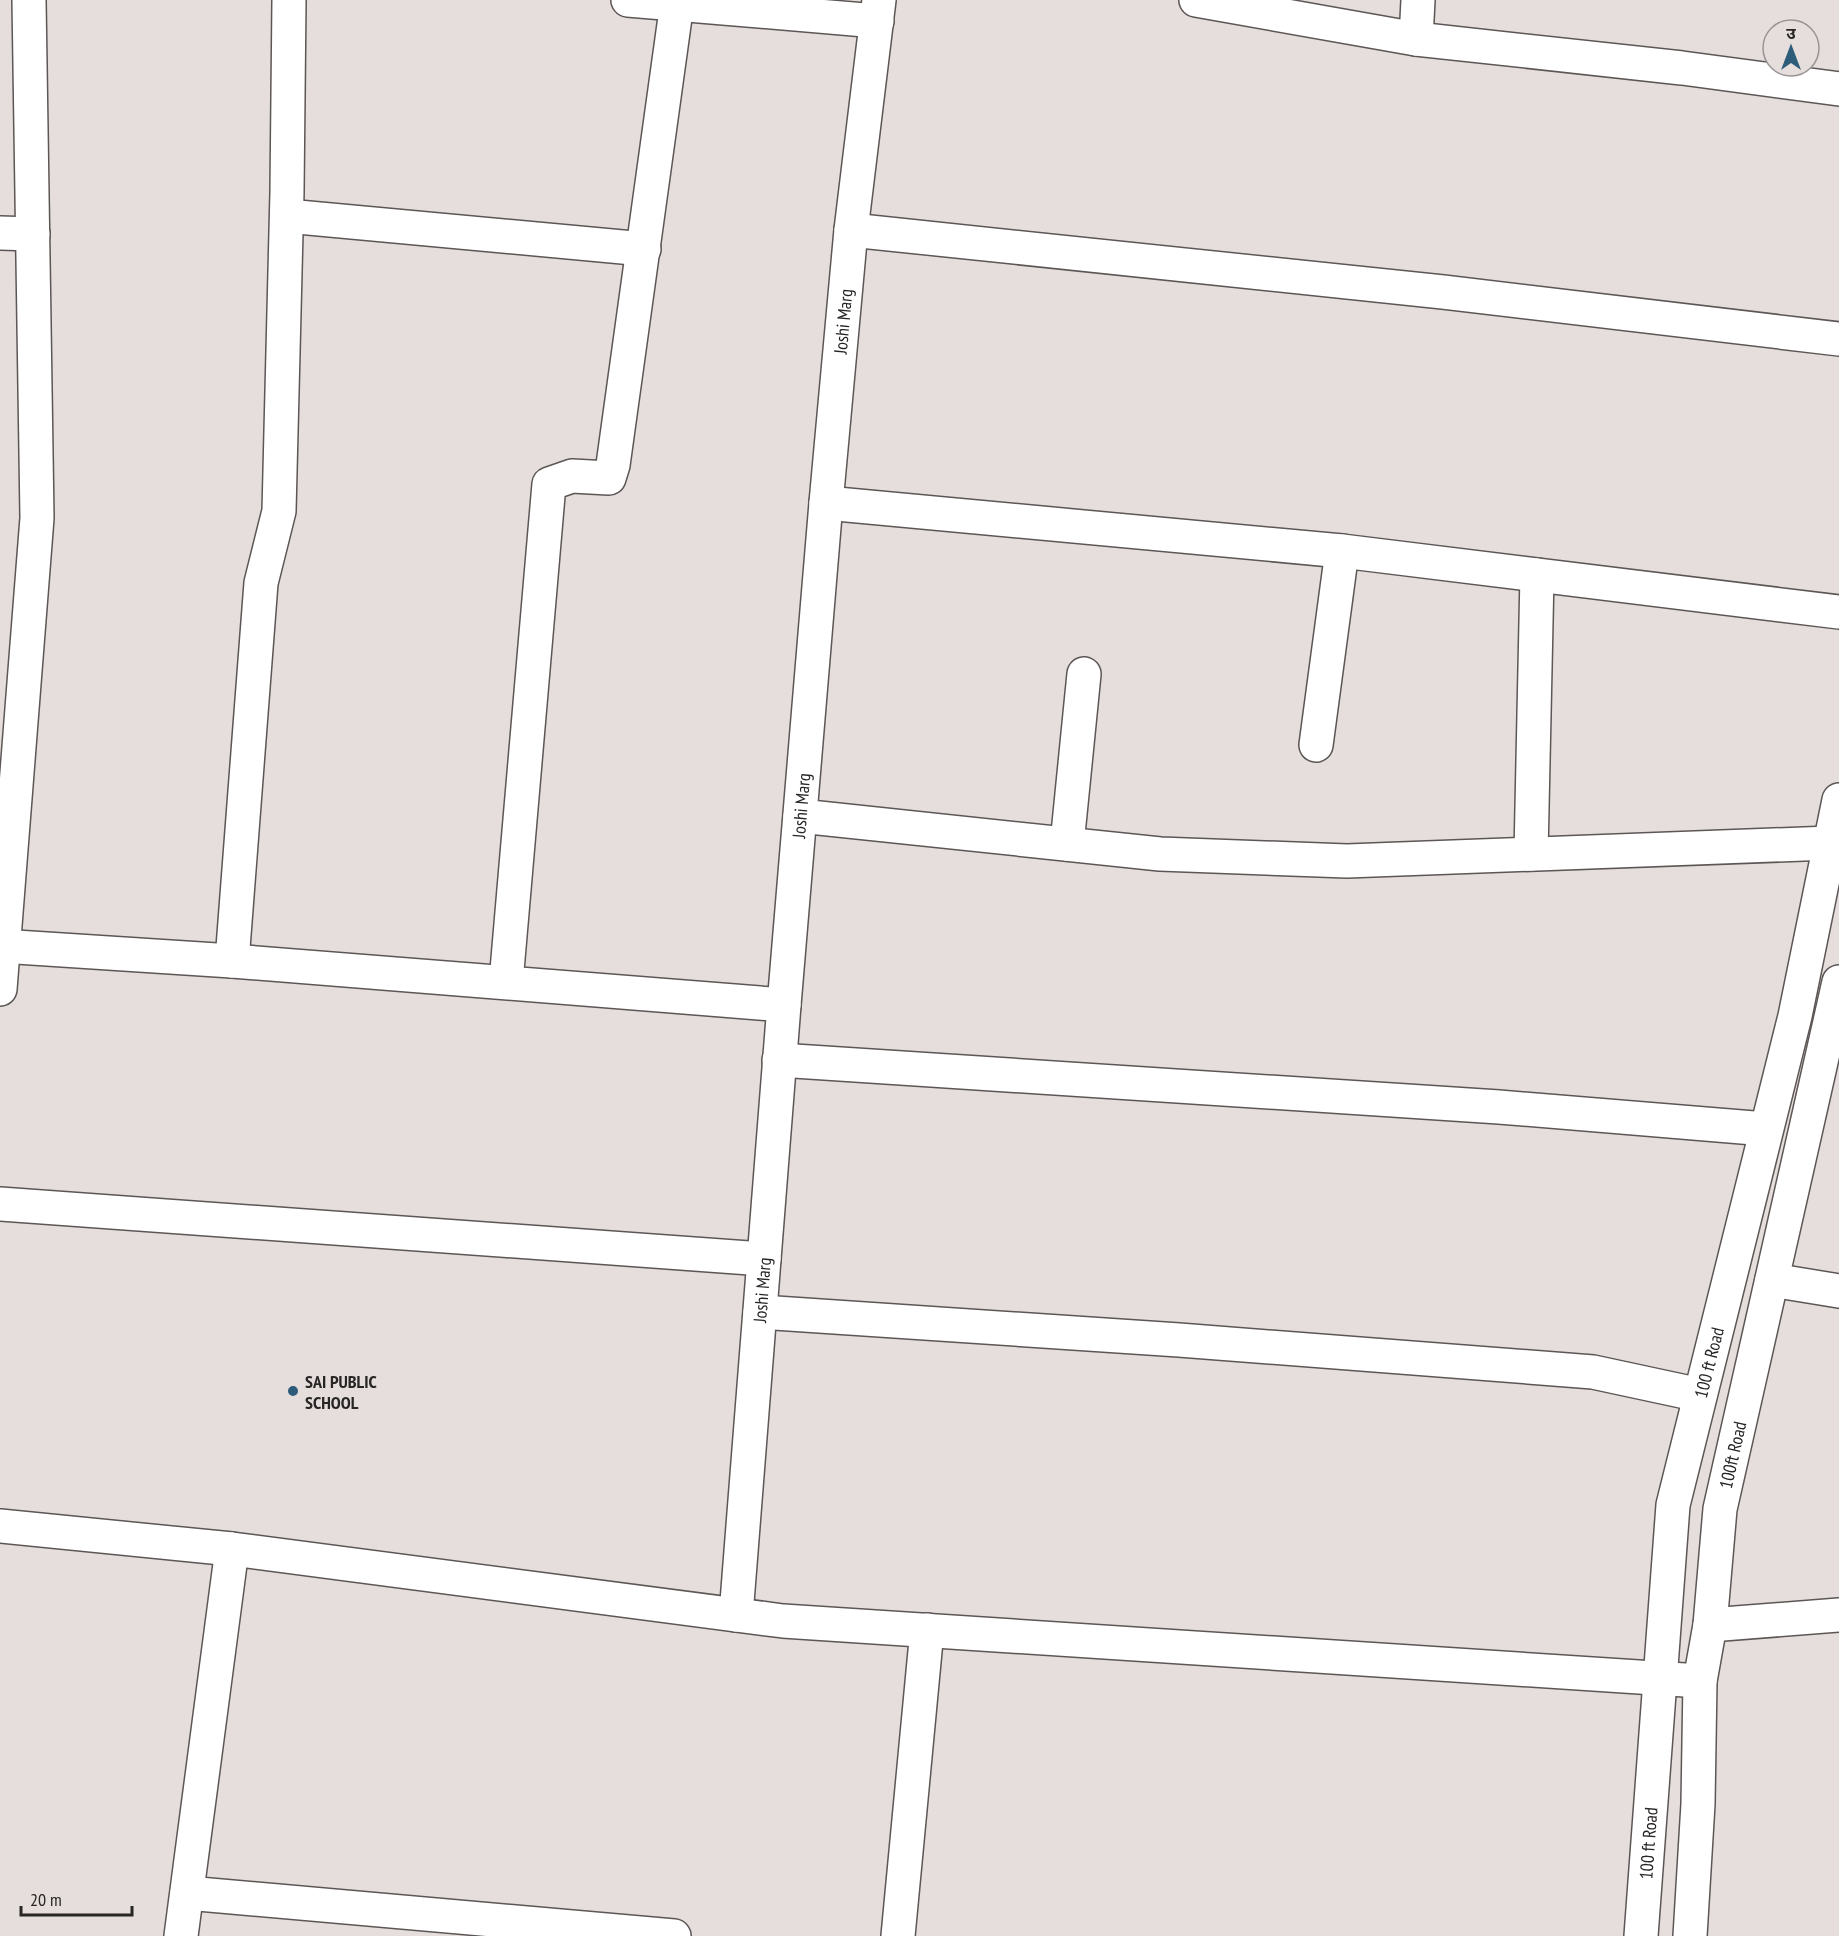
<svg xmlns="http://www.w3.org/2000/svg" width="1839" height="1936" viewBox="0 0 1839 1936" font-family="'PT Sans Narrow','Noto Sans Devanagari',sans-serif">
<rect width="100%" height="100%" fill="#e5dedd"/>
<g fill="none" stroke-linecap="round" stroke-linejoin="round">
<g stroke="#5c5655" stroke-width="36">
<g id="minor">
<path d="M 628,0 L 877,21"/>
<path d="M 1196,0 L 1416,39 L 1682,68 L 1839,89"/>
<path d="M 1416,39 L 1418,0"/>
<path d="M 287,216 L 644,249"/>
<path d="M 851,230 L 1443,292 L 1839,339"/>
<path d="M 0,233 L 33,234"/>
<path d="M 826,503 L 1342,551 L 1839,612"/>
<path d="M 1316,745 L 1342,551"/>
<path d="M 800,816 L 1160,854 L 1347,861 L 1830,843"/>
<path d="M 1067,844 L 1084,674"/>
<path d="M 1531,854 L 1537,575"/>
<path d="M 0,946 L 232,961 L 784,1005"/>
<path d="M 232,961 L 261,583 L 279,511 L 287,192 L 289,0"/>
<path d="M 506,982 L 549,484 L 572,476 L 609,478 L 613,465 L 677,3"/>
<path d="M 0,989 L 37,518 L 29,0"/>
<path d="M 779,1060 L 1499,1107 L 1766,1129"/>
<path d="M 0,1204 L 764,1259"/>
<path d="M 1772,1280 L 1839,1291"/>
<path d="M 760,1312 L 1179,1340 L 1593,1372 L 1700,1395"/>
<path d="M 0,1526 L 232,1549 L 783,1621 L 1700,1681"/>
<path id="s1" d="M 736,1615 L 784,1005 L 826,503 L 851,230 L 879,0"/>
<path d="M 1710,1625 L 1839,1615"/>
<path d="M 187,1893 L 674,1936"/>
<path d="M 181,1936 L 232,1549"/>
<path d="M 898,1936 L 927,1630"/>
<path id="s2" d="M 1641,1936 L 1673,1505 L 1795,1016 L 1839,800"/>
<path id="s3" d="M 1690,1936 L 1698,1804 L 1700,1681 L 1710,1625 L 1720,1509 L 1839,982"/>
</g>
</g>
<use href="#minor" stroke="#fff" stroke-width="33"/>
</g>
<circle fill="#2d5b7a" stroke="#e5dedd" stroke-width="2" cx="293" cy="1391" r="6"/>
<g text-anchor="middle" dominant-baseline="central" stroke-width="5" stroke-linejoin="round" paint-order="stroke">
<g font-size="18" fill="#282525" stroke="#e5dedd">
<text stroke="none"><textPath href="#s1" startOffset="1298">Joshi Marg</textPath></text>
<text stroke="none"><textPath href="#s1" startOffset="812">Joshi Marg</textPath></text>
<text stroke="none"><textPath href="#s1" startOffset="326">Joshi Marg</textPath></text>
<text stroke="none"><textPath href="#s2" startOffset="579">100 ft Road</textPath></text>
<text stroke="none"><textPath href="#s3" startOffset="484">100ft Road</textPath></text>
<text stroke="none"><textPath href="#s2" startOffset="93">100 ft Road</textPath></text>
</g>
<g font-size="18" font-weight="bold" fill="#282525" stroke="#e5dedd" text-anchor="start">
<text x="305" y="1381">SAI PUBLIC<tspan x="305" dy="21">SCHOOL</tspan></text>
</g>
</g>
<g transform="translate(1791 48)"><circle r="28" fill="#e5dedd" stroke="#999493" stroke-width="1.5"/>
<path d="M0-4.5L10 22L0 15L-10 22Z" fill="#2d5b7a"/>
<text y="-9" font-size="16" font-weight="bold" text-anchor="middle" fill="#282525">उ</text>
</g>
<path d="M21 1906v9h111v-9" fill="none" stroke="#282525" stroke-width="3"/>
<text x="30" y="1906" font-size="18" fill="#282525" stroke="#e5dedd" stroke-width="4.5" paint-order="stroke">20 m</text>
</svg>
